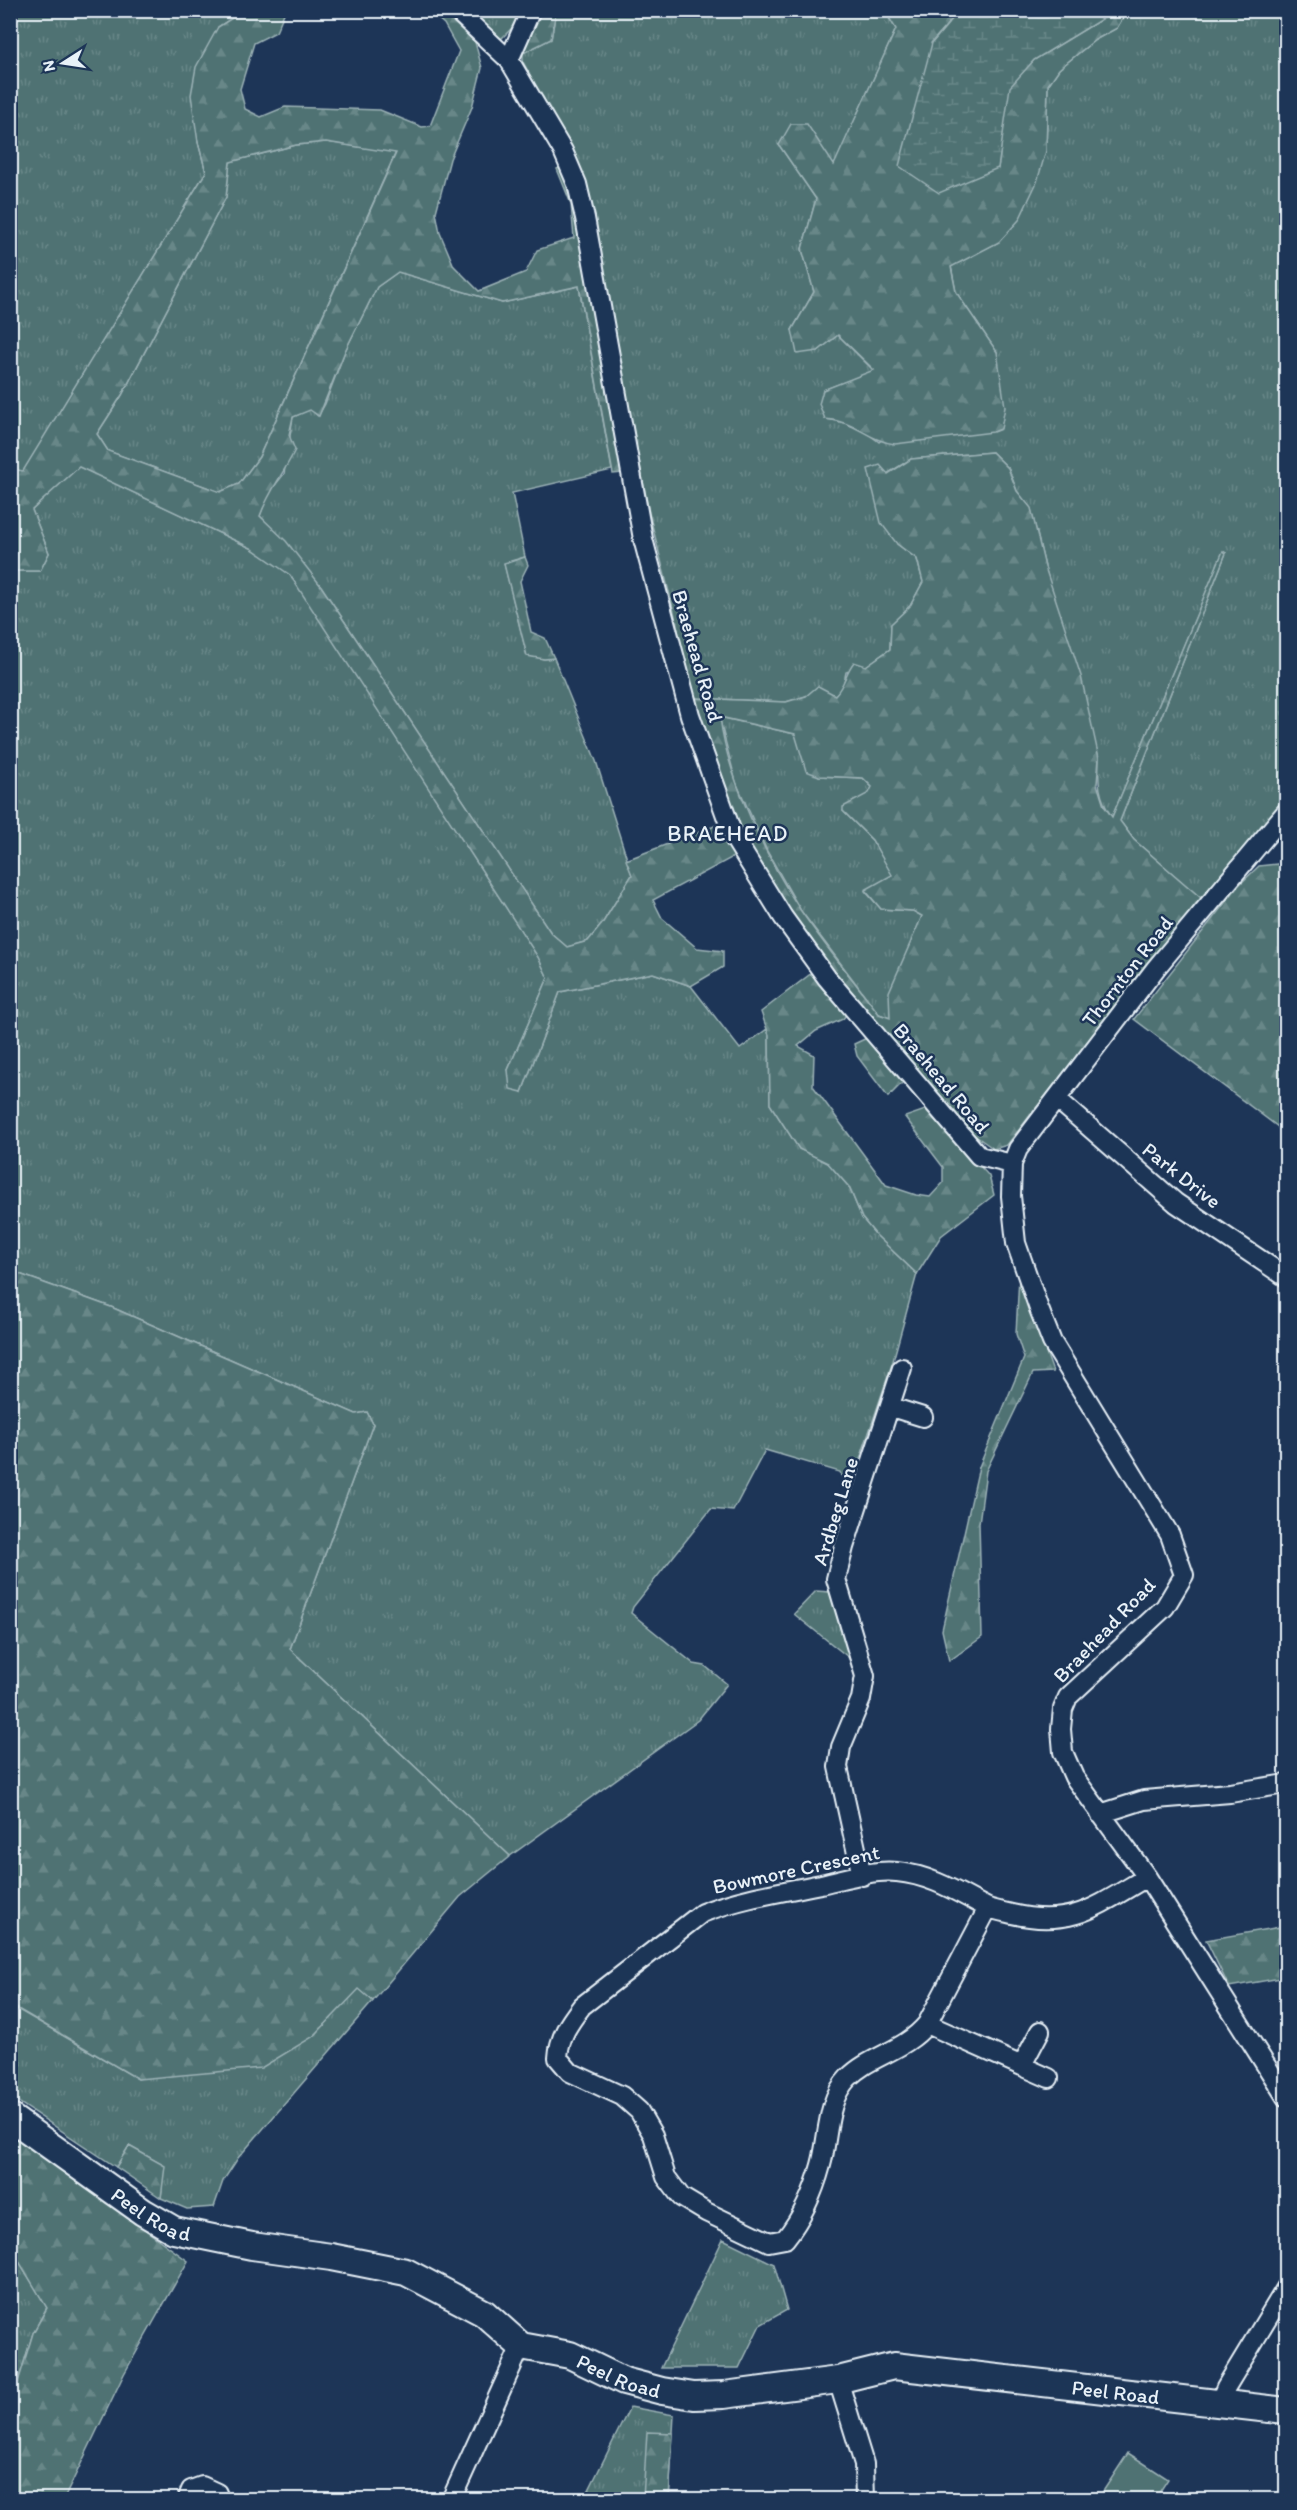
<svg xmlns="http://www.w3.org/2000/svg" width="1297" height="2510" viewBox="0 0 1297 2510" font-family="Itim,sans-serif">
<defs>
<pattern id="grass-tufts" width="24" height="20" patternUnits="userSpaceOnUse" patternTransform="scale(1.5)"><rect width="24" height="20" fill="#4f7273"/><path d="M3 7l-1-3M5 7V3M7 7l1-3M15 17l-1-3M17 17v-4M19 17l1-3" fill="none" stroke="#688788"/></pattern>
<pattern id="forest-firs" width="22" height="20" patternUnits="userSpaceOnUse" patternTransform="scale(1.5)"><rect width="22" height="20" fill="#4f7273"/><path d="M5 1l3.5 6h-7zM16 11l3.5 6h-7z" fill="#688788"/></pattern>
<pattern id="wetland-marsh" width="20" height="14" patternUnits="userSpaceOnUse" patternTransform="scale(1.5)"><rect width="20" height="14" fill="#4f7273"/><path d="M1 5h8M5 5V1M11 12h8M15 12V8" fill="none" stroke="#688788"/></pattern>
</defs>
<rect width="100%" height="100%" fill="#1d3557"/>
<filter id="ink" filterUnits="userSpaceOnUse"><feTurbulence type="fractalNoise" baseFrequency=".0167" numOctaves="2"/><feDisplacementMap in="SourceGraphic" scale="12" xChannelSelector="R" yChannelSelector="G"/><feConvolveMatrix kernelMatrix="1 2 1 2 8 2 1 2 1" color-interpolation-filters="sRGB"/></filter>
<g filter="url(#ink)">
<path fill="url(#grass-tufts)" stroke="#9cb2b6" stroke-width="1.5" d="M 11,11 L 243,11 L 218,27 L 198,142 L 206,172 L 23,472 L 11,469 Z
M 467,11 L 521,11 L 511,29 L 500,40 Z
M 556,11 L 885,11 L 896,29 L 834,166 L 779,145 L 816,199 L 802,249 L 814,292 L 792,330 L 818,351 L 838,335 L 874,371 L 823,390 L 825,419 C 846,421 863,429 879,442 L 997,352 L 956,292 L 951,266 L 999,242 L 1046,151 L 1048,85 L 1059,69 L 1095,40 L 1117,28 L 1127,11 L 1286,11 L 1286,799 L 1201,898 L 1134,840 L 1120,821 L 1226,553 L 1223,552 L 1112,817 C 1098,798 1098,781 1099,758 L 1045,567 L 1031,509 L 1017,491 L 1008,468 L 992,452 L 911,459 L 887,474 L 897,544 L 917,559 L 923,582 L 910,606 L 891,624 L 890,649 L 866,666 L 846,672 L 843,687 L 835,695 L 806,696 L 786,702 L 693,698 L 674,612 L 649,513 L 590,200 L 571,150 L 523,62 L 523,53 L 551,39 Z
M 326,142 L 396,152 L 259,457 L 239,484 L 220,492 L 108,451 L 97,434 L 122,395 L 226,197 L 230,162 L 296,145 Z
M 398,272 L 502,303 L 579,286 L 612,470 L 512,493 L 525,557 L 504,563 L 527,655 L 544,659 L 554,658 L 596,761 L 632,875 L 602,924 L 588,941 L 567,947 L 551,933 L 321,586 L 260,516 L 268,494 L 284,474 L 293,417 L 310,409 L 318,416 L 325,404 L 345,351 L 377,287 Z
M 78,466 L 251,548 L 291,575 L 538,957 L 548,978 L 508,1070 L 522,1092 L 560,992 L 653,973 L 691,986 L 740,1049 L 767,1029 L 769,1035 L 770,1104 L 799,1149 L 828,1163 L 849,1187 L 862,1218 L 876,1235 L 917,1274 L 893,1361 L 849,1492 L 840,1472 L 765,1450 L 733,1511 L 711,1509 L 633,1607 L 631,1613 L 694,1664 L 705,1666 L 727,1684 L 698,1720 L 510,1856 L 290,1649 L 373,1424 L 367,1412 L 356,1414 L 111,1307 L 11,1271 L 11,571 L 40,571 L 49,553 L 32,510 Z
M 719,717 L 795,734 L 819,776 L 863,778 L 872,787 L 870,793 L 843,811 L 872,840 L 893,875 L 865,891 L 881,909 L 913,911 L 922,916 L 908,953 L 890,1018 L 879,1014 L 801,911 L 767,851 L 736,782 Z
M 816,1591 L 830,1592 L 856,1673 L 848,1657 L 794,1614 Z
M 359,1988 L 373,2001 L 238,2158 L 223,2181 L 214,2207 L 187,2209 L 161,2198 L 164,2166 L 129,2146 L 116,2167 L 11,2097 L 10,2005 L 138,2079 L 314,2036 Z
M 723,2239 L 774,2264 L 787,2310 L 760,2325 L 739,2368 L 661,2368 Z
M 11,2248 L 47,2307 L 33,2333 L 11,2405 Z
M 630,2407 L 674,2415 L 669,2499 L 584,2500 Z"/>
<path fill="url(#forest-firs)" stroke="#9cb2b6" stroke-width="1.5" fill-rule="evenodd" d="M 243,11 L 285,11 L 276,32 L 254,43 L 240,89 L 245,109 L 261,117 L 285,107 L 380,110 L 422,127 L 430,126 L 459,51 L 444,24 L 429,11 L 441,11 L 475,42 L 482,68 L 472,107 L 450,159 L 436,212 L 440,233 L 454,266 L 479,291 L 526,272 L 537,250 L 574,238 L 571,204 L 557,169 L 563,167 L 575,200 L 622,473 L 613,474 L 579,286 L 502,303 L 398,272 L 377,287 L 345,351 L 319,416 L 310,410 L 293,417 L 289,435 L 295,450 C 284,473 269,491 260,516 L 286,541 L 321,586 L 551,933 L 567,947 L 588,941 L 602,924 L 632,875 L 626,860 L 720,824 L 735,856 L 653,900 L 662,918 L 697,948 L 723,951 L 723,967 L 691,986 L 653,973 L 560,992 L 522,1092 L 510,1089 L 508,1070 L 548,978 L 538,957 L 290,575 L 251,548 L 79,467 L 32,510 L 49,553 L 40,571 L 11,571 L 11,469 L 23,471 L 206,172 L 198,142 L 191,95 L 196,67 L 218,27 ZM 326,142 L 396,153 L 259,457 L 239,484 L 220,492 L 108,451 L 97,434 L 122,395 L 226,197 L 230,162 L 296,145 Z
M 541,11 L 556,11 L 551,39 L 523,53 Z
M 885,11 L 959,11 L 931,43 L 998,168 L 1009,87 L 1034,60 L 1115,11 L 1127,11 L 1117,28 L 1095,40 L 1059,69 L 1048,85 L 1046,151 L 1037,182 L 1019,220 L 999,242 L 951,267 L 956,292 L 997,352 L 1005,407 L 1001,429 L 993,432 L 895,444 C 868,441 856,421 825,419 L 819,404 L 823,390 L 874,370 L 838,335 L 818,351 L 797,354 L 792,330 L 814,292 L 802,249 L 816,199 L 779,145 L 791,124 L 807,124 L 834,165 L 896,29 Z
M 992,452 L 1008,468 L 1017,491 L 1031,508 L 1045,567 L 1081,676 L 1099,758 L 1097,784 L 1104,806 L 1112,817 L 1223,551 L 1226,553 L 1120,821 L 1134,840 L 1201,898 L 1007,1145 L 994,1149 L 970,1132 L 808,943 L 739,834 L 693,698 L 786,702 L 806,696 L 818,686 L 835,695 C 845,685 845,673 854,662 L 866,666 L 890,649 L 891,624 L 910,606 L 923,582 L 917,559 L 897,544 L 881,523 L 868,469 L 880,465 L 888,474 L 911,459 ZM 720,717 L 795,734 L 806,771 L 819,776 L 863,778 L 872,787 L 869,793 L 843,807 L 843,811 L 872,840 L 892,875 L 865,890 L 881,909 L 913,911 L 922,916 L 889,992 L 890,1018 L 879,1014 C 853,980 825,946 801,911 C 767,859 727,778 720,717 Z
M 525,557 L 528,565 L 520,581 L 531,632 L 545,638 L 554,658 L 544,659 L 527,656 L 504,564 Z
M 1286,863 L 1286,1155 L 1278,1127 L 1134,1019 L 1239,885 L 1259,866 Z
M 813,972 L 848,1012 L 843,1019 L 816,1031 L 798,1046 L 814,1055 L 813,1086 L 886,1185 L 916,1195 L 930,1197 L 943,1183 L 943,1167 L 905,1117 L 928,1109 L 989,1176 L 994,1195 L 941,1236 L 917,1274 L 876,1235 L 862,1218 L 849,1187 L 828,1163 L 799,1149 L 770,1104 L 769,1035 L 761,1012 Z
M 869,1037 L 903,1082 L 888,1097 L 857,1056 L 854,1044 Z
M 11,1271 L 111,1307 L 356,1414 L 367,1412 L 373,1424 L 290,1649 L 510,1856 L 460,1897 L 373,2001 L 359,1989 L 314,2036 L 261,2068 L 138,2079 L 11,2005 Z
M 1019,1276 L 1053,1372 L 1033,1373 L 986,1471 L 979,1523 L 982,1637 L 949,1661 L 942,1630 L 979,1467 L 1024,1358 L 1016,1334 Z
M 1286,1926 L 1286,1977 L 1229,1987 L 1206,1940 Z
M 11,2132 L 188,2261 L 124,2374 L 64,2499 L 11,2499 L 11,2405 L 33,2333 L 47,2308 L 11,2248 Z
M 129,2146 L 165,2166 L 161,2198 L 116,2167 Z
M 647,2432 L 673,2433 L 669,2499 L 643,2499 Z"/>
<path fill="url(#wetland-marsh)" stroke="#9cb2b6" stroke-width="1.5" d="M 959,11 L 1115,11 L 1034,60 L 1010,87 L 998,168 L 939,193 L 899,166 L 932,43 Z"/>
<path fill="#4f7273" stroke="#9cb2b6" stroke-width="1.5" d="M 1128,2453 L 1168,2479 L 1155,2499 L 1098,2499 Z"/>
<g fill="none" stroke-linecap="round" stroke-linejoin="round">
<g stroke="#e8f1f8" stroke-width="22">
<path id="street" d="M 456,10 L 509,60 L 563,151 L 577,184 L 585,218 L 643,539 L 690,715 L 734,838 L 783,917 L 827,978 L 979,1156 L 1012,1164
M 509,60 L 531,10
M 1286,812 L 1156,968 L 1018,1149 L 1012,1164 L 1011,1196 L 1016,1243 L 1039,1309 L 1052,1342 L 1170,1535 L 1184,1575 L 1165,1607 L 1068,1697 L 1063,1709 L 1061,1729 L 1063,1752 L 1074,1777 L 1147,1877 L 1286,2097
M 1057,1099 L 1176,1203 L 1286,1277
M 891,1407 L 923,1417
M 1100,1814 L 1144,1800 L 1230,1793 L 1286,1784
M 862,1876 L 838,1767 L 841,1747 L 861,1699 L 865,1676 L 836,1579 L 844,1547 L 902,1368
M 988,1908 L 927,2024 C 905,2051 869,2056 848,2078 C 826,2101 829,2137 821,2165 C 814,2191 802,2218 785,2239 L 769,2242 L 706,2212 L 681,2197 L 666,2177 L 653,2135 L 639,2111 L 622,2096 L 570,2072 L 558,2058 C 559,2037 569,2023 582,2006 L 702,1913 C 740,1898 781,1892 821,1884 C 843,1879 875,1869 897,1872 C 930,1875 957,1892 986,1907 C 993,1910 1003,1912 1012,1914 C 1072,1928 1097,1906 1147,1877
M 927,2024 L 1049,2078
M 1022,2065 L 1040,2031
M 838,2380 L 864,2464 L 865,2500
M 1219,2404 L 1226,2387 L 1286,2288
M 187,2500 L 191,2490 L 202,2486 L 217,2493 L 219,2500
M 451,2500 L 521,2346"/>
</g>
<g stroke="#e8f1f8" stroke-width="30">
<g id="secondary">
<path id="s1" d="M 10,2117 L 143,2212 L 174,2230 L 252,2246 L 331,2257 L 406,2272 L 484,2313 L 521,2346 L 570,2355 L 624,2381 L 662,2391 L 694,2396 L 724,2395 L 838,2380 L 894,2366 L 1286,2411"/>
</g>
</g>
<use href="#street" stroke="#1d3557" stroke-width="18"/>
<use href="#secondary" stroke="#1d3557" stroke-width="26"/>
</g>
</g>
<g text-anchor="middle" dominant-baseline="central" stroke-width="5" stroke-linejoin="round" paint-order="stroke">
<g font-size="21" fill="#e8f1f8" stroke="#1d3557">
<text transform="translate(698 656) rotate(74)">Braehead Road</text>
<text transform="translate(1127 971) rotate(-52)">Thornton Road</text>
<text transform="translate(942 1078) rotate(50)">Braehead Road</text>
<text transform="translate(1182 1175) rotate(38)">Park Drive</text>
<text transform="translate(835 1511) rotate(-73)">Ardbeg Lane</text>
<text transform="translate(1104 1630) rotate(-46)">Braehead Road</text>
<text transform="translate(796 1869) rotate(-12)">Bowmore Crescent</text>
<text stroke="none"><textPath href="#s1" startOffset="172">Peel Road</textPath></text>
<text stroke="none"><textPath href="#s1" startOffset="676">Peel Road</textPath></text>
<text stroke="none"><textPath href="#s1" startOffset="1180">Peel Road</textPath></text>
</g>
<g font-size="22" letter-spacing="1.5" fill="#e8f1f8" stroke="#1d3557">
<text x="728" y="833">BRAEHEAD</text>
</g>
</g>
<rect width="1297" height="2510" fill="none" stroke="#1d3557" stroke-width="36"/>
<rect x="18" y="18" width="1261" height="2474" fill="none" stroke="#e8f1f8" stroke-width="2" filter="url(#ink)"/>
<g transform="translate(63 63) rotate(258)" stroke="#1d3557" stroke-width="4.5" paint-order="stroke">
<path d="M0-4.5L10 22L0 15L-10 22Z" fill="#e8f1f8"/>
<text y="-9" font-size="16" font-weight="bold" text-anchor="middle" fill="#e8f1f8">N</text>
</g>
</svg>
